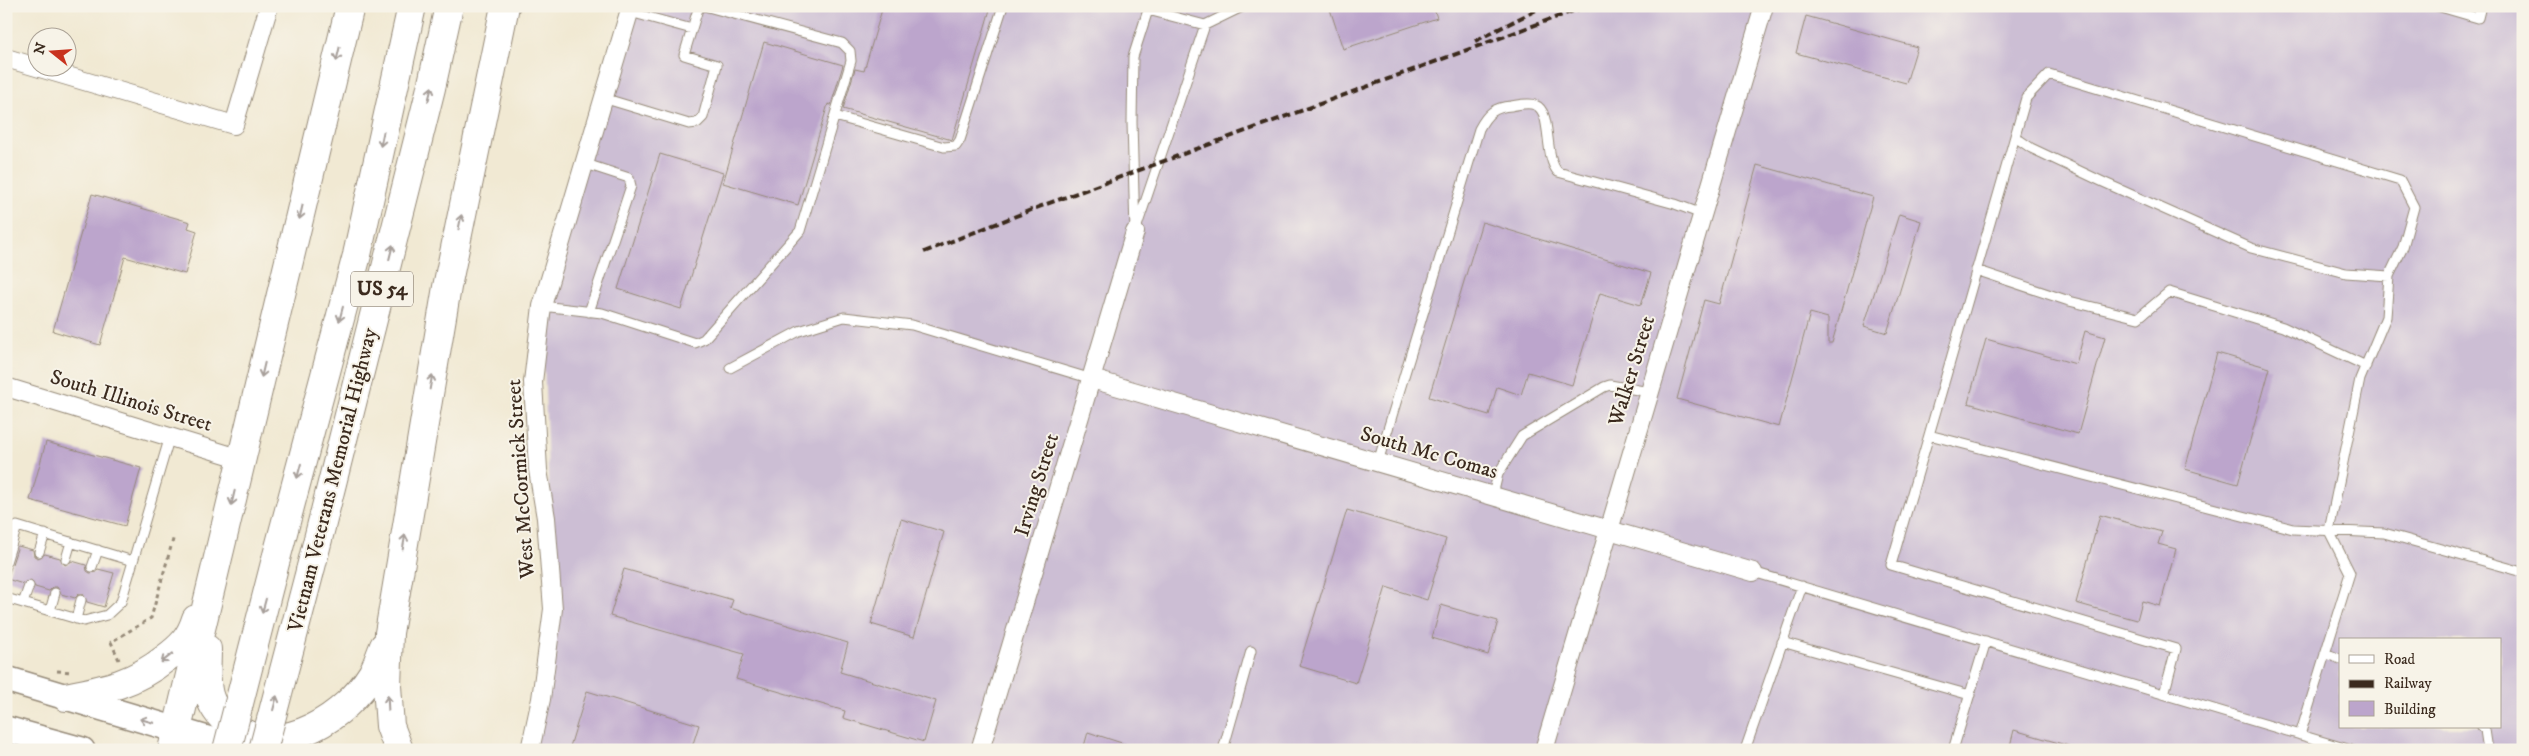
<svg xmlns="http://www.w3.org/2000/svg" width="2529" height="756" viewBox="0 0 2529 756" font-family="'IM FELL DW Pica',serif">
<rect width="100%" height="100%" fill="#f7f3e8"/>
<filter id="ink" filterUnits="userSpaceOnUse"><feTurbulence type="fractalNoise" baseFrequency=".02" numOctaves="2"/><feDisplacementMap in="SourceGraphic" scale="10" xChannelSelector="R" yChannelSelector="G"/><feConvolveMatrix kernelMatrix="1 2 1 2 8 2 1 2 1" color-interpolation-filters="sRGB"/></filter>
<filter id="wash" filterUnits="userSpaceOnUse"><feTurbulence type="fractalNoise" baseFrequency=".0096" numOctaves="4" result="noise"/><feDisplacementMap in="SourceGraphic" scale="20" xChannelSelector="R" yChannelSelector="G"/><feGaussianBlur stdDeviation="1.12" result="paint"/><feColorMatrix in="noise" values="0 0 0 0 0 0 0 0 0 0 0 0 0 0 0 0 0 1.4 0 .05"/><feComposite in="paint" operator="in"/></filter>
<g filter="url(#wash)">
<rect width="100%" height="100%" fill="#f1e9d3"/>
<path fill="#ccbed4" fill-rule="evenodd" d="M 632,6 L 2523,6 L 2523,750 L 531,750 L 553,609 L 542,306 ZM 2340,640 L 2500,640 L 2500,727 L 2340,727 Z"/>
<g id="blocks">
<path fill="#bca5cc" d="M 883,6 L 991,6 L 952,140 L 843,109 L 855,69 L 864,71 Z
M 1329,6 L 1433,6 L 1437,18 L 1343,49 Z
M 1806,16 L 1917,47 L 1906,83 L 1796,53 Z
M 764,42 L 843,65 L 831,105 L 828,104 L 798,205 L 723,183 Z
M 660,154 L 723,173 L 681,309 L 618,289 Z
M 1757,165 L 1873,197 L 1832,343 L 1828,343 L 1828,318 L 1810,313 L 1779,427 L 1677,399 L 1704,300 L 1719,304 Z
M 92,194 L 190,222 L 188,228 L 197,231 L 185,274 L 125,257 L 100,345 L 53,331 Z
M 1899,214 L 1921,221 L 1887,333 L 1864,326 Z
M 1482,222 L 1651,273 L 1641,305 L 1600,293 L 1572,385 L 1528,372 L 1521,395 L 1497,387 L 1489,415 L 1429,397 Z
M 2085,331 L 2105,337 L 2078,434 L 1968,403 L 1986,339 L 2076,364 Z
M 2217,353 L 2270,368 L 2238,484 L 2185,469 Z
M 46,442 L 141,468 L 125,526 L 30,500 Z
M 1347,510 L 1446,539 L 1427,600 L 1386,587 L 1356,683 L 1299,666 Z
M 2100,515 L 2162,532 L 2158,544 L 2176,549 L 2160,606 L 2142,601 L 2137,620 L 2076,603 Z
M 901,519 L 944,532 L 914,637 L 871,624 Z
M 18,546 L 33,550 L 34,556 L 38,558 L 45,554 L 60,558 L 65,565 L 72,561 L 86,565 L 87,571 L 90,573 L 96,572 L 98,569 L 114,573 L 104,607 L 87,602 L 83,594 L 79,594 L 75,598 L 61,594 L 57,587 L 53,587 L 49,591 L 35,587 L 31,580 L 23,584 L 7,579 Z
M 624,569 L 733,600 L 730,608 L 848,643 L 840,672 L 936,701 L 924,742 L 843,718 L 845,711 L 736,679 L 744,654 L 610,616 Z
M 1441,605 L 1498,621 L 1488,655 L 1432,638 Z
M 587,691 L 699,725 L 691,750 L 569,750 Z
M 2014,730 L 2069,746 L 2069,750 L 2009,750 Z
M 1088,732 L 1134,747 L 1134,750 L 1083,750 Z"/>
</g>
</g>
<g filter="url(#ink)">
<use href="#blocks" fill-opacity="0" stroke="#968a78" stroke-width="1"/>
<g fill="none" stroke-linecap="round" stroke-linejoin="round">
<g stroke="#968a78" stroke-width="11">
<path id="service" d="M 2437,6 L 2478,18 L 2481,6
M 630,12 L 692,29
M 1205,25 L 1135,232 L 1132,122 L 1133,57 L 1148,10 L 1205,25 L 1244,6
M 603,98 L 689,124 L 697,123 L 703,117 L 717,65 L 684,55 L 698,9 L 702,6
M 835,116 L 944,147 L 956,146 L 960,140 L 1003,6
M 583,163 L 629,178 L 631,186 L 589,312
M 1976,270 L 2069,301 L 2138,318 L 2169,292 L 2283,327 L 2366,366
M 542,306 L 602,313 L 695,343 L 704,339 L 800,231 L 851,61 L 850,51 L 842,43 L 704,6
M 730,368 L 799,331 L 844,317 L 912,325 L 1092,379
M 1929,435 L 2026,98 L 2049,74 L 2400,180 L 2414,207 L 2403,247 L 2389,276 L 2346,273 L 2251,248 L 2103,182 L 2031,148 L 2015,137
M 1378,462 L 1479,129 C 1487,114 1494,107 1511,106 C 1518,105 1528,102 1535,105 C 1553,111 1543,156 1558,172 L 1675,204 L 1702,214
M 1493,495 L 1498,474 L 1522,436 L 1604,387 L 1610,385 L 1649,392
M 39,552 L 45,534
M 66,559 L 71,542
M 6,562 L 17,526 L 133,561
M 92,567 L 98,550
M 1753,572 L 2351,750
M 6,598 L 84,621 L 107,615 L 121,602 L 170,436
M 23,603 L 29,586
M 50,611 L 55,593
M 76,619 L 81,600
M 1782,642 L 1970,695
M 2325,653 L 2340,659
M 2164,694 L 2176,649 L 1891,565 L 1929,435 L 2293,529 L 2384,533 L 2523,572
M 2482,727 L 2485,730 L 2488,750
M 2300,735 L 2350,573 L 2329,531 L 2360,379 L 2386,317 L 2389,276
M 1223,750 L 1251,651
M 1745,750 L 1802,586
M 1953,750 L 1986,641"/>
</g>
<g stroke="#968a78" stroke-width="20">
<path id="minor" d="M 6,58 L 234,125 L 269,6
M 1092,379 L 1753,572
M 6,387 L 242,459
M 530,750 L 541,699 L 553,609 L 546,518 L 538,470 L 533,382 L 542,306 L 631,6
M 980,750 L 1135,232
M 1544,750 L 1764,6"/>
</g>
<g stroke="#968a78" stroke-width="28">
<path id="secondary" d="M 6,679 L 244,750
M 6,729 L 82,750"/>
</g>
<g stroke="#968a78" stroke-width="30">
<path id="motorway" d="M 276,559 L 357,255 L 412,6
M 310,571 L 431,88 L 449,6
M 207,649 C 207,664 205,681 209,695 C 213,709 225,723 237,730 C 286,756 346,716 372,674 C 377,666 380,655 384,646
M 66,697 C 106,689 133,684 166,658 C 182,646 190,638 196,619
M 172,750 L 350,6
M 399,750 L 390,726 L 387,686 L 389,633 L 447,287 L 505,6"/>
</g>
<path stroke="#968a78" stroke-width="3" stroke-dasharray="4 4" stroke-linecap="butt" d="M 119,660 L 111,642 L 151,618 L 174,536
M 57,671 L 71,672"/>
<use href="#service" stroke="#fff" stroke-width="9"/>
<use href="#minor" stroke="#fff" stroke-width="18"/>
<use href="#secondary" stroke="#fff" stroke-width="25"/>
<use href="#motorway" stroke="#fff" stroke-width="28"/>
<path stroke="#3b2a1e" stroke-width="4" stroke-dasharray="8 4" stroke-linecap="butt" d="M 1475,41 L 1544,6
M 924,252 L 1044,205 L 1587,6"/>
<g stroke="#968a78" stroke-width="30" stroke-linecap="butt">
<path id="motorway-bridge" d="M 227,750 L 276,559
M 263,750 L 310,571"/>
</g>
<use href="#motorway-bridge" stroke="#fff" stroke-width="28"/>
</g>
<defs><path id="oneway-shaft" d="M-6 0H5M1.5-3L5.5 0L1.5 3" fill="none" stroke-width="1.6" stroke-linecap="round" stroke-linejoin="round" transform="scale(1.25)"/></defs>
<g stroke="#a79f9a">
<use href="#oneway-shaft" transform="translate(338 54) rotate(103)"/>
<use href="#oneway-shaft" transform="translate(430 94) rotate(-76)"/>
<use href="#oneway-shaft" transform="translate(382 139) rotate(102)"/>
<use href="#oneway-shaft" transform="translate(301 212) rotate(103)"/>
<use href="#oneway-shaft" transform="translate(460 222) rotate(-78)"/>
<use href="#oneway-shaft" transform="translate(391 252) rotate(-76)"/>
<use href="#oneway-shaft" transform="translate(341 314) rotate(105)"/>
<use href="#oneway-shaft" transform="translate(263 370) rotate(103)"/>
<use href="#oneway-shaft" transform="translate(431 382) rotate(-80)"/>
<use href="#oneway-shaft" transform="translate(299 471) rotate(105)"/>
<use href="#oneway-shaft" transform="translate(233 498) rotate(103)"/>
<use href="#oneway-shaft" transform="translate(404 542) rotate(-80)"/>
<use href="#oneway-shaft" transform="translate(264 606) rotate(105)"/>
<use href="#oneway-shaft" transform="translate(167 658) rotate(142)"/>
<use href="#oneway-shaft" transform="translate(275 703) rotate(-75)"/>
<use href="#oneway-shaft" transform="translate(388 703) rotate(-93)"/>
<use href="#oneway-shaft" transform="translate(147 721) rotate(-164)"/>
</g>
</g>
<g text-anchor="middle" dominant-baseline="central" stroke-width="4" stroke-linejoin="round" paint-order="stroke">
<rect fill="#f7f3e8" stroke="#73665b" stroke-width="1" x="351" y="271.5" width="62" height="35" rx="4"/>
<g font-size="20" font-weight="bold" fill="#3b2a1e">
<text x="382" y="289">US 54</text>
</g>
<g font-size="21" fill="#3b2a1e" stroke="#f7f3e8">
<text transform="translate(1632 371) rotate(-73)">Walker Street</text>
<text transform="translate(131 401) rotate(17)">South Illinois Street</text>
<text transform="translate(1429 453) rotate(16)">South Mc Comas</text>
<text transform="translate(521 479) rotate(-94)">West McCormick Street</text>
<text transform="translate(333 480) rotate(-76)">Vietnam Veterans Memorial Highway</text>
<text transform="translate(1037 485) rotate(-73)">Irving Street</text>
</g>
</g>
<rect width="2529" height="756" fill="none" stroke="#f7f3e8" stroke-width="25"/>
<rect x="2339" y="638" width="162" height="90" fill="#f7f3e8" stroke="#aca397"/>
<rect x="2349" y="655" width="25" height="8" fill="#ffffff" stroke="#aca397"/>
<text x="2384" y="664" font-size="15" fill="#3b2a1e">Road</text>
<rect x="2349" y="680" width="25" height="8" fill="#3b2a1e" stroke="#aca397"/>
<text x="2384" y="688" font-size="15" fill="#3b2a1e">Railway</text>
<rect x="2349" y="701" width="25" height="15" fill="#bca5cc" stroke="#aca397"/>
<text x="2384" y="714" font-size="15" fill="#3b2a1e">Building</text>
<g transform="translate(52 52) rotate(287)"><circle r="24" fill="#f7f3e8" stroke="#aca397"/>
<path d="M0-4L9 19L0 12L-9 19Z" fill="#c8321e"/>
<text y="-8" font-size="14" font-weight="bold" text-anchor="middle" fill="#3b2a1e">N</text>
</g>
</svg>
